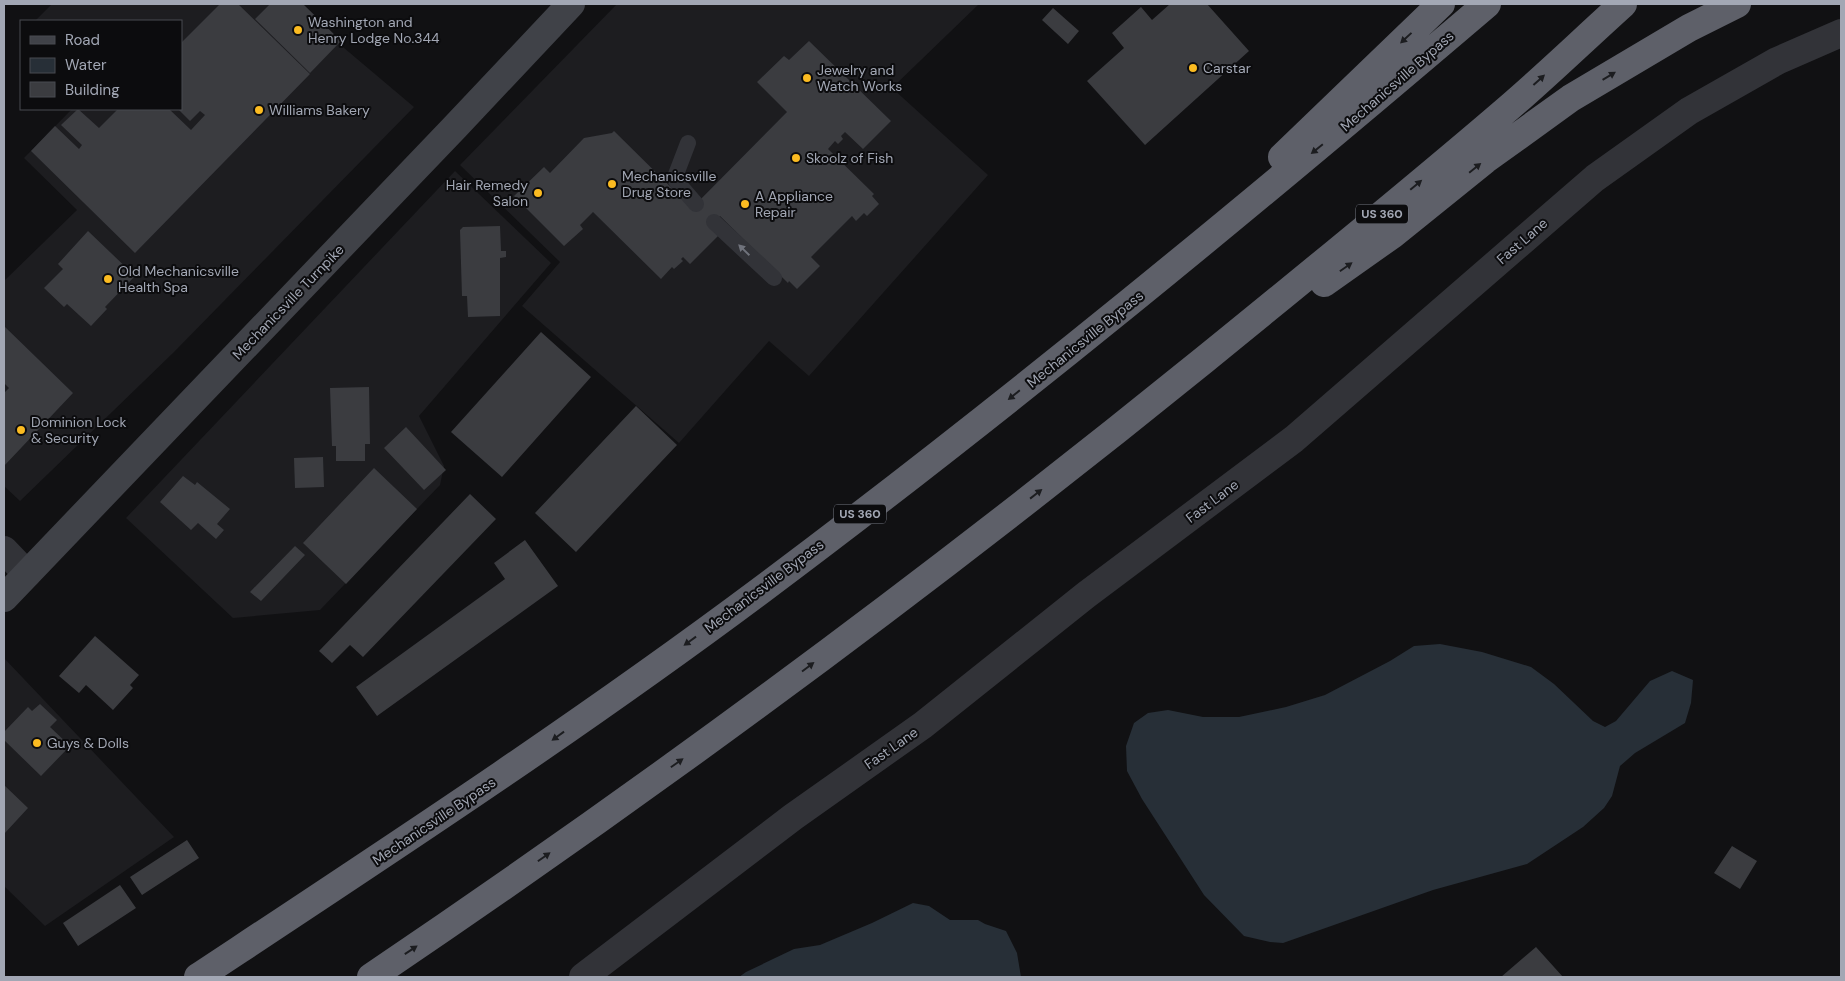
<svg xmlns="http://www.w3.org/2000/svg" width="1845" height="981" viewBox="0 0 1845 981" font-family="'DM Sans',sans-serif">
<rect width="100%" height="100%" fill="#111113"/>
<path fill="#1d1d20" d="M 52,4 L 292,4 L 414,107 L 174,352 L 20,501 L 4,486 L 4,281 L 77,210 L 24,158 L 72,109 L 181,109 L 181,21 L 35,21 Z
M 617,4 L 979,4 L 892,88 L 988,175 L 809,376 L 769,341 L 679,443 L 522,306 L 560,262 L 460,165 Z
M 455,171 L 551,263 L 419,416 L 444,466 L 440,485 L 320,610 L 233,618 L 126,518 Z
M 4,658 L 174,837 L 45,926 L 4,886 Z"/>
<path fill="#272f37" d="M 1440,644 L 1482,652 L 1531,667 L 1554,684 L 1593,721 L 1605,727 L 1616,721 L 1650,681 L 1672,671 L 1693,680 L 1691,703 L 1685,723 L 1635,753 L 1620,766 L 1612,796 L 1604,808 L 1583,827 L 1527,864 L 1433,890 L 1283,943 L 1270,942 L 1244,936 L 1204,895 L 1142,799 L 1127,771 L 1126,746 L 1134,723 L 1148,713 L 1168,710 L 1203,717 L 1239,717 L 1286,707 L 1325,695 L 1390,661 L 1414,646 Z
M 913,903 L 929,906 L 950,920 L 978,920 L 985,924 L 1006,931 L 1017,953 L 1021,977 L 739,977 L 746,972 L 794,949 L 820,945 L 872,923 Z"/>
<path fill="#3b3c40" d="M 220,4 L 238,4 L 310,74 L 135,253 L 31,151 L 55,126 L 79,149 L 82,145 L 61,125 L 78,109 L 99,128 L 118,109 L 169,109 L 191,130 L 205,115 L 200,111 L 190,121 L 178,109 L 181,109 L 181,43 Z
M 270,4 L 303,4 L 341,41 L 310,73 L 255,19 Z
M 1170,4 L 1207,4 L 1249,51 L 1145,145 L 1087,81 L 1124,48 L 1112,33 L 1141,7 L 1152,20 Z
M 1053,8 L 1079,31 L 1068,44 L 1042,20 Z
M 809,41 L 891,121 L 863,149 L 845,132 L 841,136 L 843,139 L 838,144 L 835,141 L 828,149 L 874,194 L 872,196 L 879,204 L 867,216 L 864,213 L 856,221 L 852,216 L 811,257 L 820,266 L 797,289 L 789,281 L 788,283 L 720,216 L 710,226 L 719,235 L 690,264 L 683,257 L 681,259 L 683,261 L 674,269 L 672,267 L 661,279 L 593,212 L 580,225 L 583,229 L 564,246 L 514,196 L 544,167 L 550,173 L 584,138 L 612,133 L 614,131 L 692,208 L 787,112 L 757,82 L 784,56 L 789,60 Z
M 500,226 L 501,251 L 506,251 L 506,257 L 500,258 L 500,316 L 468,317 L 467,296 L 462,296 L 460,230 L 463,227 Z
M 88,231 L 135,276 L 105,307 L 107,309 L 91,326 L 67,304 L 64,307 L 44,288 L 63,269 L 58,264 Z
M 4,326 L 73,393 L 4,466 L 4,393 L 9,388 L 4,383 Z
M 541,332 L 591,377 L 502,477 L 451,432 Z
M 369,387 L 370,444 L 365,444 L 365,461 L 336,461 L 336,446 L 332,446 L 330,388 Z
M 636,406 L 677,445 L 576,552 L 535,513 Z
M 406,427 L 446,470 L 424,490 L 384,448 Z
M 323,457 L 324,487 L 295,488 L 294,458 Z
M 374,468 L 417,509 L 346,584 L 303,543 Z
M 183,476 L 195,485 L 197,482 L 230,509 L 217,524 L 224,530 L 216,539 L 198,523 L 191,530 L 160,502 Z
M 470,494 L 496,519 L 363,657 L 350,645 L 332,663 L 319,651 Z
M 525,540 L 558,586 L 377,716 L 356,687 L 505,579 L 494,563 Z
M 295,546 L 305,555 L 261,601 L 250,592 Z
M 95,636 L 139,675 L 130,685 L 133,688 L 113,710 L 86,685 L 79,693 L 59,676 Z
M 40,704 L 57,720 L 50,727 L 70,746 L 41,776 L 4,740 L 4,732 L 28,707 L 32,711 Z
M 4,785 L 28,808 L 4,834 Z
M 187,840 L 199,858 L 142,895 L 130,877 Z
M 1732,846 L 1757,861 L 1740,889 L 1714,873 Z
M 120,885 L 136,908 L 78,946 L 63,923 Z
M 1536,947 L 1563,977 L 1501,977 Z"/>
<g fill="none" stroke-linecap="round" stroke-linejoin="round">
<path stroke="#323338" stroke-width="16" d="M 688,143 L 675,177 L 676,181 L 696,204
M 714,222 L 774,278"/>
<path stroke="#323338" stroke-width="28" d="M 4,550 L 27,574
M 583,977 L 793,817 L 923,725 L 1086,595 L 1294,439 L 1595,178 L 1689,111 L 1777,61 L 1841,33"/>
<path stroke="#404248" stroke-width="28" d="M 4,598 L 455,127 L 571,4"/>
<path stroke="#5e6069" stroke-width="28" d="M 1282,157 L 1441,4
M 1324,283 L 1392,235 L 1485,160 L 1571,98 L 1689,28 L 1737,4
M 198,977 C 387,852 578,727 760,591 C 1010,404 1250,206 1487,4
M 371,977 C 657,784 935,578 1204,360 C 1305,278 1406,196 1505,111 C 1545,77 1583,40 1623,4"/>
</g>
<defs><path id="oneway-solid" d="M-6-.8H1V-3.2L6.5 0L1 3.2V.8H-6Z" transform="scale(1.25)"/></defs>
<g fill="#1c1d20">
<use href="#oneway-solid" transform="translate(1406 38) rotate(137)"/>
<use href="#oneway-solid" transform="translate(1609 76) rotate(-31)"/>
<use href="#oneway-solid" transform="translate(1539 80) rotate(-42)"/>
<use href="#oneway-solid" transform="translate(1317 149) rotate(141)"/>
<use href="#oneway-solid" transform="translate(1475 168) rotate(-39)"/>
<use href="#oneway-solid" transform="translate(1416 185) rotate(-40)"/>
<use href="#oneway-solid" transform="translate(1346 267) rotate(-35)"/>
<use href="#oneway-solid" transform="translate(1014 395) rotate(141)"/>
<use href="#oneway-solid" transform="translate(1036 494) rotate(-38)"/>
<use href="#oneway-solid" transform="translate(690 641) rotate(144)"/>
<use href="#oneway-solid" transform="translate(808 667) rotate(-37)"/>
<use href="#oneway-solid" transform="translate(558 736) rotate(144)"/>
<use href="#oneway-solid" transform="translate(677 763) rotate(-35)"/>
<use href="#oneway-solid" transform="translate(544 857) rotate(-35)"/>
<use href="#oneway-solid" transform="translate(411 950) rotate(-34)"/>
</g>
<use fill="#70737c" href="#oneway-solid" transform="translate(744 250) rotate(-136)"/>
<g fill="#fbbb21" stroke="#0c0c0e" stroke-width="2">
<circle cx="298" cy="30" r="5"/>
<circle cx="1193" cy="68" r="5"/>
<circle cx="807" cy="78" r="5"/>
<circle cx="259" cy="110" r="5"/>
<circle cx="796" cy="158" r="5"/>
<circle cx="612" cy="184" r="5"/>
<circle cx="538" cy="193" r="5"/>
<circle cx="745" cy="204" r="5"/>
<circle cx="108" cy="279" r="5"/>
<circle cx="21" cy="430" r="5"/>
<circle cx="37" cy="743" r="5"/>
</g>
<g text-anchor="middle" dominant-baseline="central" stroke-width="4" stroke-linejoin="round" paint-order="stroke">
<g fill="#0c0c0e" stroke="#757882" stroke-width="1">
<rect x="1356" y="204.5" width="52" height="19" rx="4"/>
<rect x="834" y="504.5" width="52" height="19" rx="4"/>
</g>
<g font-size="12" font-weight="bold" fill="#a2a7b4">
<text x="1382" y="214">US 360</text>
<text x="860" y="514">US 360</text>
</g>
<g font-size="14" fill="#a2a7b4" stroke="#0c0c0e" text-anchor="start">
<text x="308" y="22">Washington and<tspan x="308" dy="16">Henry Lodge No.344</tspan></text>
<text x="1203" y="68">Carstar</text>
<text x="817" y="70">Jewelry and<tspan x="817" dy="16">Watch Works</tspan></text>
<text x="269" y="110">Williams Bakery</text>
<text x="806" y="158">Skoolz of Fish</text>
<text x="622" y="176">Mechanicsville<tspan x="622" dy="16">Drug Store</tspan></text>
<text x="528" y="185" text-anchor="end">Hair Remedy<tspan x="528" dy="16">Salon</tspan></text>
<text x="755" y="196">A Appliance<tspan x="755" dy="16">Repair</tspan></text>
<text x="118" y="271">Old Mechanicsville<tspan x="118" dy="16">Health Spa</tspan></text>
<text x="31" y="422">Dominion Lock<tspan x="31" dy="16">&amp; Security</tspan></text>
<text x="47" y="743">Guys &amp; Dolls</text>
</g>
<g font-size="14" fill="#a2a7b4" stroke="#0c0c0e">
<text transform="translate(1397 81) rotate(-41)">Mechanicsville Bypass</text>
<text transform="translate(1522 241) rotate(-41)">Fast Lane</text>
<text transform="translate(288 302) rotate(-46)">Mechanicsville Turnpike</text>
<text transform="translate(1085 339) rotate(-39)">Mechanicsville Bypass</text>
<text transform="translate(1212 501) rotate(-37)">Fast Lane</text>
<text transform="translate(764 586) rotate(-37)">Mechanicsville Bypass</text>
<text transform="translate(891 748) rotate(-35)">Fast Lane</text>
<text transform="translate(434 821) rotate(-34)">Mechanicsville Bypass</text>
</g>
</g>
<rect width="1845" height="981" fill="none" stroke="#a2a7b4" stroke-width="10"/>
<rect x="20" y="20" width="162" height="90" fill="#0c0c0e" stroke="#484a50"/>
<rect x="30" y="36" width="25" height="8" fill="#404248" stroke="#484a50"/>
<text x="65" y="45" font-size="15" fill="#a2a7b4">Road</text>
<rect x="30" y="58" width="25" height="15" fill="#272f37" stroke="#484a50"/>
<text x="65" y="70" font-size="15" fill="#a2a7b4">Water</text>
<rect x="30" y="82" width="25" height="15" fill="#3b3c40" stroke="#484a50"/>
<text x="65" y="95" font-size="15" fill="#a2a7b4">Building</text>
</svg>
